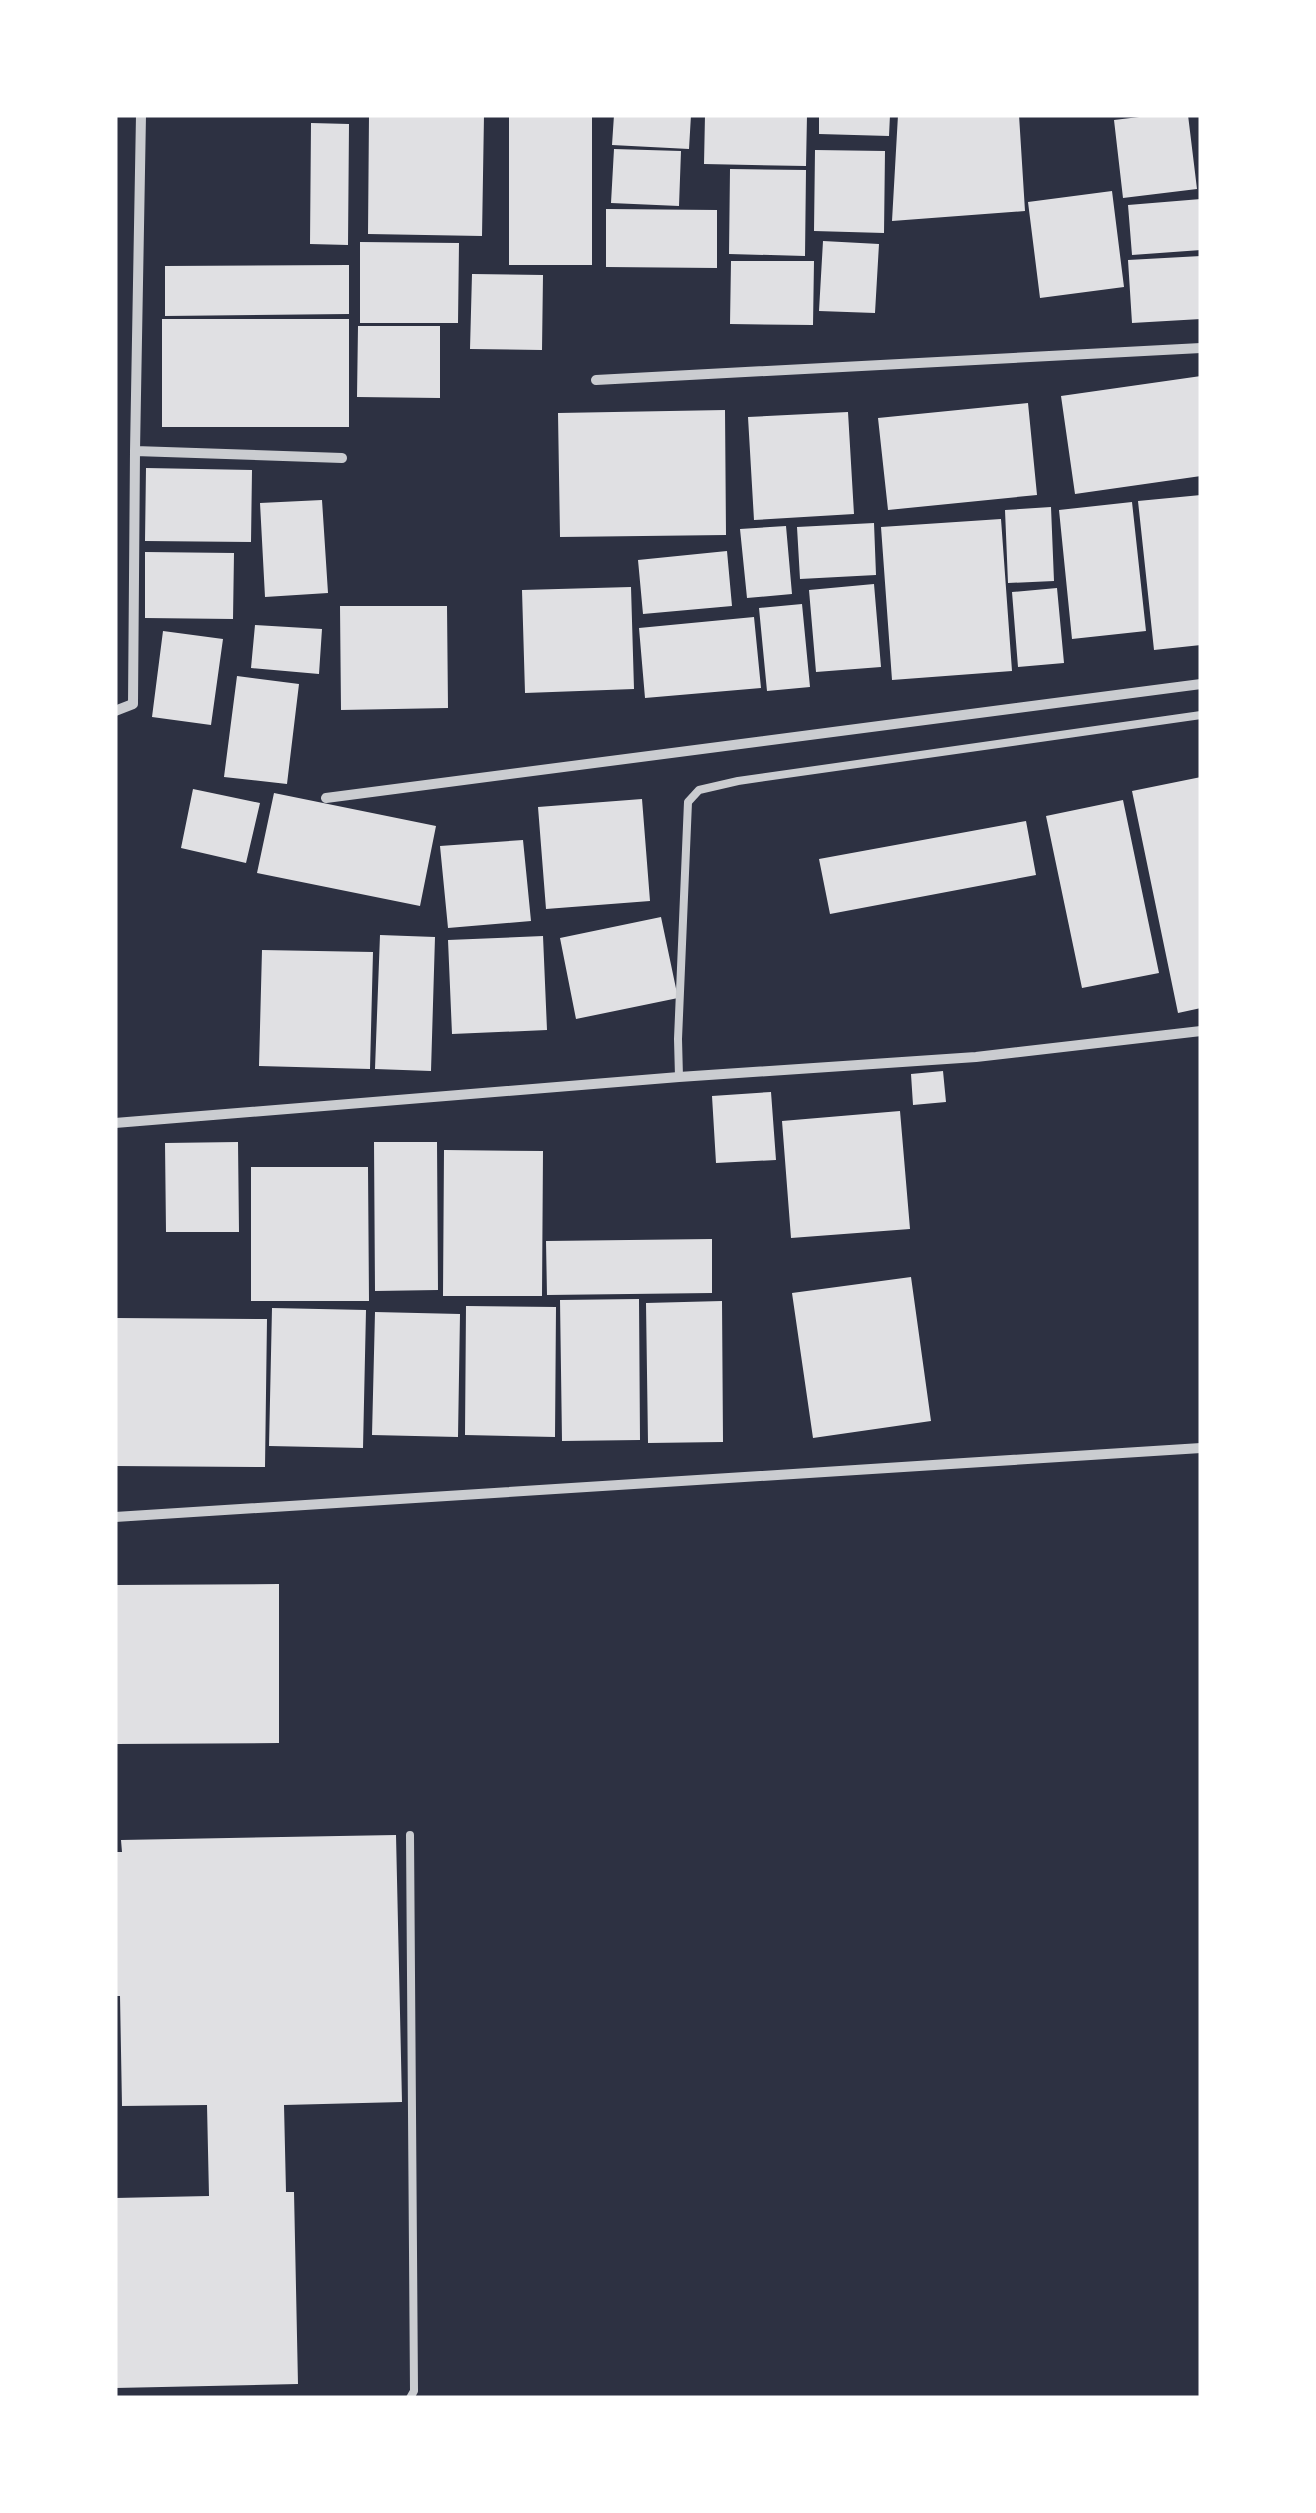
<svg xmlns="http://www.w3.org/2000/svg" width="1316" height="2513" viewBox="0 0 1316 2513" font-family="Lora,serif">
<rect width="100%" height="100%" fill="#2d3142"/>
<path fill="#e0e0e3" d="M 369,115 L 484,115 L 482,236 L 368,234 Z
M 509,115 L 592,115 L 592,265 L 509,265 Z
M 614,115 L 691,115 L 689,149 L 612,145 Z
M 705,115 L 807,115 L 806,166 L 704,164 Z
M 819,115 L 890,115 L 889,136 L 819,134 Z
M 898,115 L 1019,115 L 1025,211 L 892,221 Z
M 1156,115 L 1188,115 L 1197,189 L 1123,198 L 1114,120 Z
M 311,123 L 349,124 L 348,245 L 310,244 Z
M 614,149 L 681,151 L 679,206 L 611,203 Z
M 815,150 L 885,151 L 884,233 L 814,231 Z
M 730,169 L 806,170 L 805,256 L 729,254 Z
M 1112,191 L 1124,287 L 1040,298 L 1028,202 Z
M 1201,199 L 1201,250 L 1132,255 L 1128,205 Z
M 606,209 L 717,210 L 717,268 L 606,267 Z
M 823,241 L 879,244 L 875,313 L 819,311 Z
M 360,242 L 459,243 L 458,323 L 360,323 Z
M 1201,256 L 1201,319 L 1132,323 L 1128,260 Z
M 731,261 L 814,261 L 813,325 L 730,324 Z
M 349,265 L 349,314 L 165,316 L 165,266 Z
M 472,274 L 543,275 L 542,350 L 470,349 Z
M 162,319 L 349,319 L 349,427 L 162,427 Z
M 358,326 L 440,326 L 440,398 L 357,397 Z
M 1201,376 L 1201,476 L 1075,494 L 1061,396 Z
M 1028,403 L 1037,495 L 888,510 L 878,418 Z
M 725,410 L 726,535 L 560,537 L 558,413 Z
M 848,412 L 854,514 L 754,520 L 748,417 Z
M 146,468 L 252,470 L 251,542 L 145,541 Z
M 1201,495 L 1201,645 L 1154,650 L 1138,501 Z
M 322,500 L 328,593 L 265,597 L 260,503 Z
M 1132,502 L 1146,631 L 1072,639 L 1059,510 Z
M 1051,507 L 1054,581 L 1008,583 L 1005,510 Z
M 1001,519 L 1012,671 L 892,680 L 881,527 Z
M 874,523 L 876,575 L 800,579 L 797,527 Z
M 786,526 L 792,594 L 747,598 L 740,529 Z
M 727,551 L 732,606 L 643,614 L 638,560 Z
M 145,552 L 234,553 L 233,619 L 145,618 Z
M 874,584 L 881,667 L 816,672 L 809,590 Z
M 631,587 L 634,689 L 525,693 L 522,590 Z
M 1057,588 L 1064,663 L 1018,667 L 1012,592 Z
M 802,604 L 810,687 L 767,691 L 759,608 Z
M 340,606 L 447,606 L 448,708 L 341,710 Z
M 754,617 L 761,688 L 645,698 L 639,628 Z
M 255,625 L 322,629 L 319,674 L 251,668 Z
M 163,631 L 223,639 L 211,725 L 152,717 Z
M 237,676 L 299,684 L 287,784 L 224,777 Z
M 1201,777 L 1201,1008 L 1178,1013 L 1132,791 Z
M 193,789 L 260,803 L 246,863 L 181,848 Z
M 274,793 L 436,826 L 420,906 L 257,873 Z
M 642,799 L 650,901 L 546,909 L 538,807 Z
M 1123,800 L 1159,973 L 1082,988 L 1046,816 Z
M 1026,821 L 1036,875 L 830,914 L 819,859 Z
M 523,840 L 531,921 L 448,928 L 440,846 Z
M 661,917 L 678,998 L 576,1019 L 560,938 Z
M 380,935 L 435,937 L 431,1071 L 375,1069 Z
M 543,936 L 547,1030 L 452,1034 L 448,940 Z
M 262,950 L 373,952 L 370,1069 L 259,1066 Z
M 943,1071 L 946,1102 L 913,1105 L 911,1074 Z
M 771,1092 L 776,1160 L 716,1163 L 712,1096 Z
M 900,1111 L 910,1229 L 791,1238 L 782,1121 Z
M 238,1142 L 239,1232 L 166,1232 L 165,1143 Z
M 374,1142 L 437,1142 L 438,1290 L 375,1291 Z
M 444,1150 L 543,1151 L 542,1296 L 443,1296 Z
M 251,1167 L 368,1167 L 369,1301 L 251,1301 Z
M 712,1239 L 712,1293 L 547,1295 L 546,1241 Z
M 911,1277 L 931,1421 L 813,1438 L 792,1293 Z
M 639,1299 L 640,1440 L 562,1441 L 560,1300 Z
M 722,1301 L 723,1442 L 648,1443 L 646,1303 Z
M 466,1306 L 556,1307 L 555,1437 L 465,1435 Z
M 272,1308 L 366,1310 L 363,1448 L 269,1446 Z
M 375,1312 L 460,1314 L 458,1437 L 372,1435 Z
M 115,1318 L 267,1319 L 265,1467 L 115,1466 Z
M 279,1584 L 279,1743 L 115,1744 L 115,1585 Z
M 396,1835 L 402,2102 L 284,2105 L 286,2192 L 294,2192 L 298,2384 L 115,2388 L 115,2198 L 209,2196 L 207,2105 L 122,2106 L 120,1996 L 115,1996 L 115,1852 L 122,1852 L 121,1840 Z"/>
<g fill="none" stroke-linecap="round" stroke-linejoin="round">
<path stroke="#caccd0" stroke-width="8" d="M 679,1077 L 678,1039 L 688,802 L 699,790 L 738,781 L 1201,715
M 410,1835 L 414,2391 L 410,2398"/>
<path stroke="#caccd0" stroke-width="10" d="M 596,380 L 1201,348
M 135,451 L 342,458
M 115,711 L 133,704 L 135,451 L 141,115
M 326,798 L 1201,684
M 115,1123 L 679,1077 L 976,1057 L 1201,1031
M 115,1517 L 1201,1448"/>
</g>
<rect width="1316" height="2513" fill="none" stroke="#ffffff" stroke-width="235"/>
</svg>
